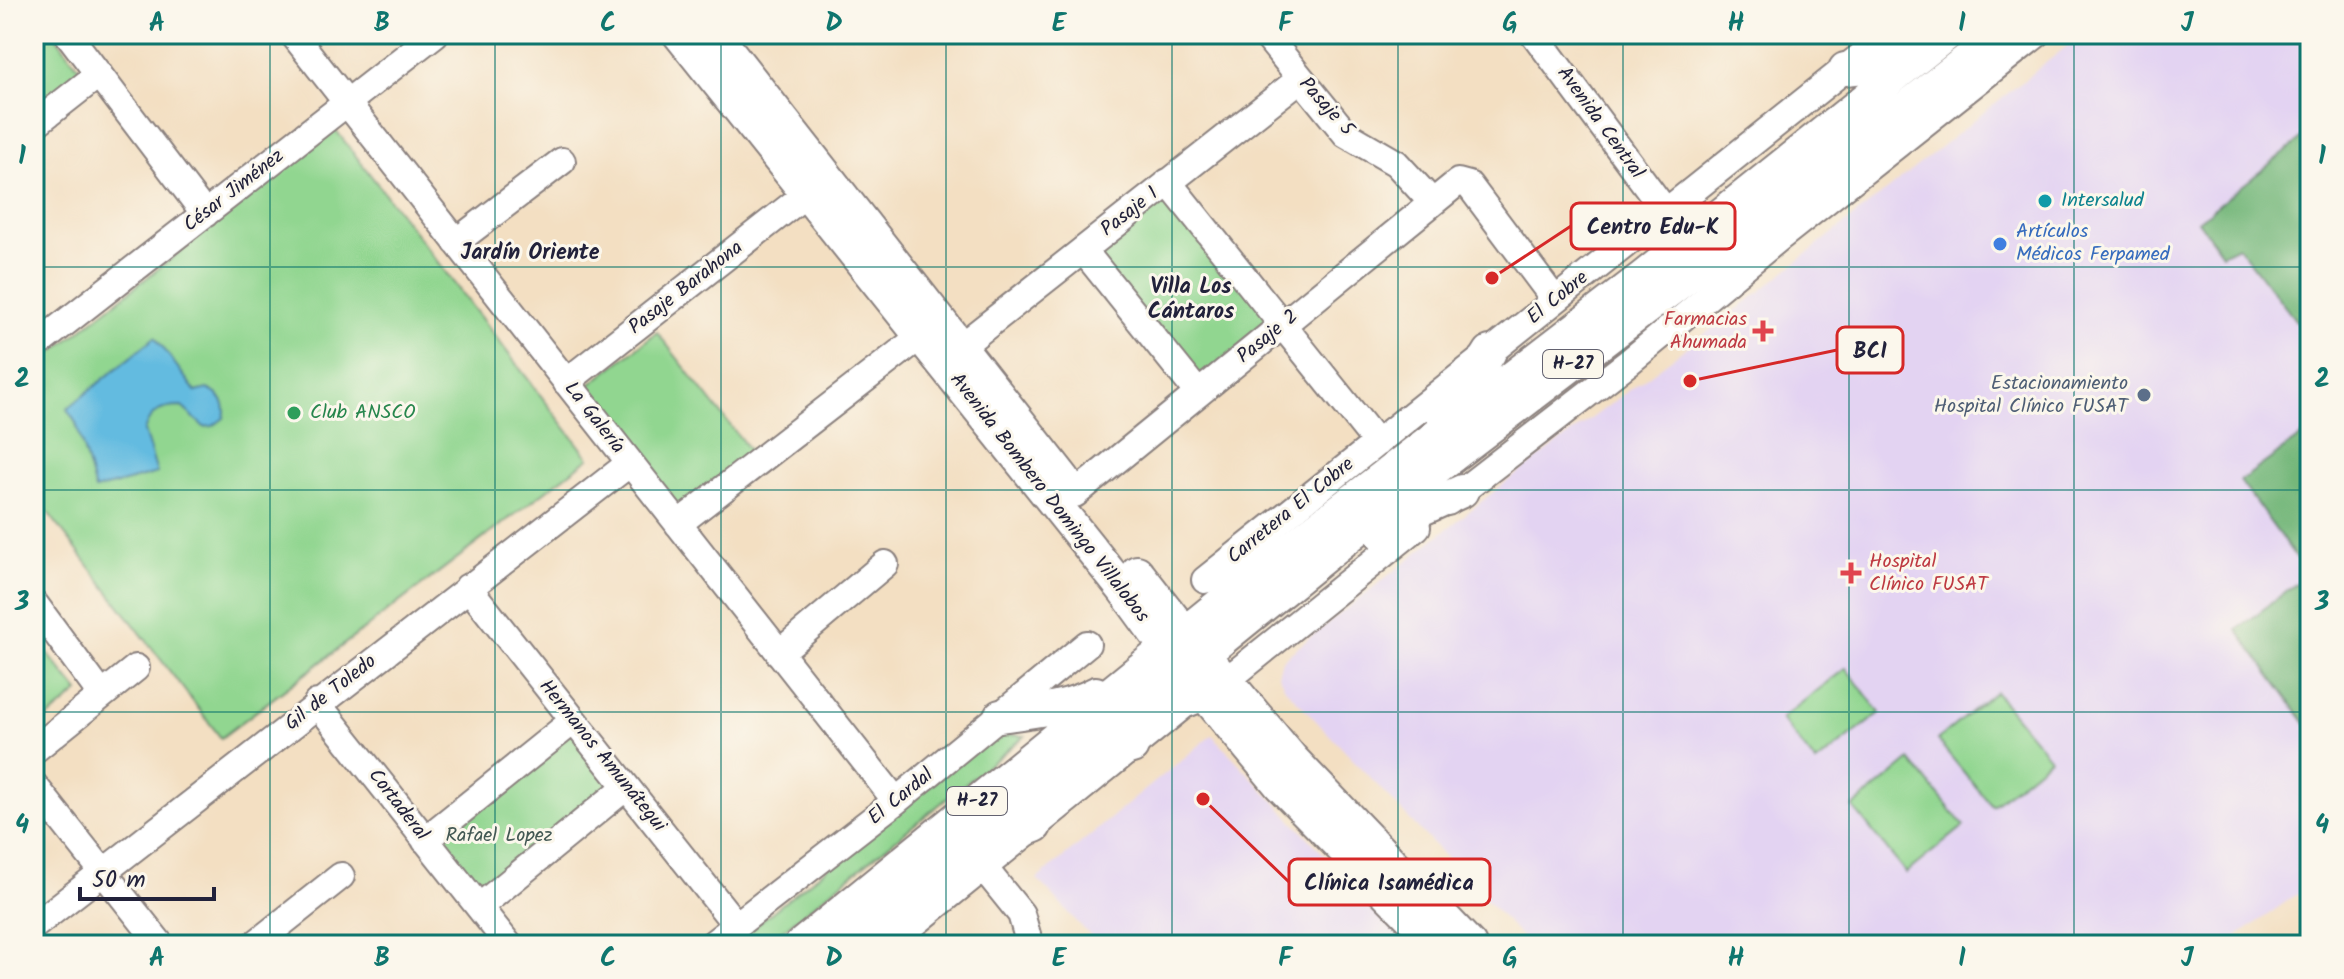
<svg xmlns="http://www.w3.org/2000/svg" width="2344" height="979" viewBox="0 0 2344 979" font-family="Kalam,sans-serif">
<rect width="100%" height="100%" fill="#fbf7ec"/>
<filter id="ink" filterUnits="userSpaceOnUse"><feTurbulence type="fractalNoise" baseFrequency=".0125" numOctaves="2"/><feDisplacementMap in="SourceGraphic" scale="16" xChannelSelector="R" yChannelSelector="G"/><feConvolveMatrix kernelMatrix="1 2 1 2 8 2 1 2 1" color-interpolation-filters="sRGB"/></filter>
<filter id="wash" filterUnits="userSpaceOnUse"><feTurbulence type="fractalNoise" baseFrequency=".006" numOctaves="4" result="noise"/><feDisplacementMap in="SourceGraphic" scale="32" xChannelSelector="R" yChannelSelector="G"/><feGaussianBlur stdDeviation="1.8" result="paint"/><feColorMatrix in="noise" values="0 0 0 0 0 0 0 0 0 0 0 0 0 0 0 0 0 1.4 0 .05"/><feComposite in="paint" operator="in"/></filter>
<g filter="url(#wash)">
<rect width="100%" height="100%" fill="#f3dfc2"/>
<path fill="#e3d3f2" d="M 2082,34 L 2310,34 L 2310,885 L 2225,945 L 1529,945 L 1286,689 L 1278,675 L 1282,660 L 1501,486 L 1742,306 Z
M 1212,735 L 1333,864 L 1411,945 L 1099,945 L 1037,879 Z"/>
<path fill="#91d690" stroke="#5a7c66" stroke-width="2" d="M 34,34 L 54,34 L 85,76 L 34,115 Z
M 335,129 L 589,458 L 221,738 L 34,494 L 34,367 Z
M 1168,188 L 1274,322 L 1194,385 L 1088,252 Z
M 657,332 L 751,452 L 677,510 L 583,390 Z
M 34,637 L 79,692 L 34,729 Z
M 1846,668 L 1880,713 L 1816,763 L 1781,719 Z
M 1995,692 L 2050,758 L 1992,806 L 1937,740 Z
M 573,729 L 620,787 L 480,901 L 432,840 Z
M 994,734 L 1025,736 L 764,945 L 731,945 Z
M 1910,760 L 1964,826 L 1906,873 L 1853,807 Z"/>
<path fill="#74b77a" stroke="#4b6c5a" stroke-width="2" d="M 2310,132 L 2310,339 L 2238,246 L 2222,254 L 2198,221 Z
M 2310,430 L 2310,729 L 2237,630 L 2308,574 L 2240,481 Z"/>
<path fill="#63bbe0" stroke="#426e8e" stroke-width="2" d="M 155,337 L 196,392 L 207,389 C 220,394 228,404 224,418 L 213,426 L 204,427 L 182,407 C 162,407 150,411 144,431 L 157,473 L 95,490 L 76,423 L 67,409 Z"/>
</g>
<g filter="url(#ink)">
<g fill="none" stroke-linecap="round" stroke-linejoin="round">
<g stroke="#8a807e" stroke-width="30">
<path id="minor" d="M 68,34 L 205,214
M 293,34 L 896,801
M 1265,34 L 1346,134 L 1396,163 L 1431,201
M 1534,34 L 1666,212
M 34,125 L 99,74
M 1168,182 L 1377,443
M 456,242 L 562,161
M 1083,250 L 1198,393
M 34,347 L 435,34
M 960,347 L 1300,79
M 566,382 L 806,194
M 1075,494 L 1458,182 L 1469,185 L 1555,300
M 1448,502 L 1629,362 L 1778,239 L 2037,34
M 678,524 L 922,335
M 1205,580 L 1861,56
M 468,587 L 736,925
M 34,603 L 101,694
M 779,653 L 885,564
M 317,703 L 509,945
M 34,750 L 136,668
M 34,785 L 161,945
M 425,840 L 573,721
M 984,868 L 1021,914 L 1030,945
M 479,907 L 626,787
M 34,926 L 630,463
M 254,945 L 341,876
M 711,945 L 896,801 L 1087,644
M 888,945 L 1184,705 L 1207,696 L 1417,527"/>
</g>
<g stroke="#8a807e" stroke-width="36">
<path id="major" d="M 679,34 L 1123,589 L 1166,648 L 1280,785 L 1438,945
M 715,34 L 1064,479
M 1845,69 L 1864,67 L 1916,36
M 1440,411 L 1472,381 L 1490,352
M 1382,535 L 1409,515 L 1462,491
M 1137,572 L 1202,655 L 1226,680 L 1293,760 L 1470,945
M 1000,716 C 1032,711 1067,709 1096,693
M 1080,762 L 1132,747
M 987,844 L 1035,826
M 801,945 L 1267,566 L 1643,277 L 1947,34
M 845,945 L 1384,508 L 1787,201 L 2000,34"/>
</g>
<use href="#minor" stroke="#fff" stroke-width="26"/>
<use href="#major" stroke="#fff" stroke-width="32"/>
</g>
</g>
<path fill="none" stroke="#0f766e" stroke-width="2" stroke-opacity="0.55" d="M 270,34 L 270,945M 495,34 L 495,945M 721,34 L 721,945M 946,34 L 946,945M 1172,34 L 1172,945M 1398,34 L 1398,945M 1623,34 L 1623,945M 1849,34 L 1849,945M 2074,34 L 2074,945M 34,267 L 2310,267M 34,490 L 2310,490M 34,712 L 2310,712"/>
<circle fill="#0f9aa8" stroke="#fbf7ec" stroke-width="3" cx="2045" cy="201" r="8"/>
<circle fill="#3f7fe0" stroke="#fbf7ec" stroke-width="3" cx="2000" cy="244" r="8"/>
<g fill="#e0444e" stroke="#fbf7ec" stroke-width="3">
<path d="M1759 319h8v8h8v8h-8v8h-8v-8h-8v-8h8z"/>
<path d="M1847 561h8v8h8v8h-8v8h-8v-8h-8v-8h8z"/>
</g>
<circle fill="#5c6f8a" stroke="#fbf7ec" stroke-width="3" cx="2144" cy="395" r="8"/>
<circle fill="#2e9e5b" stroke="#fbf7ec" stroke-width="3" cx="294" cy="413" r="8"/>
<g text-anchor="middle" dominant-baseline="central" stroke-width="6" stroke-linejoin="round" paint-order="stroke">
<g fill="#fbf7ec" stroke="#636270" stroke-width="2">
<rect x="1543" y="350" width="60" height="28" rx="6"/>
<rect x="947" y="787" width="60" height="28" rx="6"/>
</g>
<g font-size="18" font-weight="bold" fill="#22223b">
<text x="1573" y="364">H-27</text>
<text x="977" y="801">H-27</text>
</g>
<g font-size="20" fill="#22223b" stroke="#fbf7ec">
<text transform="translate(1326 107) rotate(48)">Pasaje 5</text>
<text transform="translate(1600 123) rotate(54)">Avenida Central</text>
<text transform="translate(234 191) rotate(-38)">César Jiménez</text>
<text transform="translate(1130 212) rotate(-38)">Pasaje 1</text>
<text transform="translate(686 288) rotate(-38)">Pasaje Barahona</text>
<text transform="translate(1558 298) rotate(-39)">El Cobre</text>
<text transform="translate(1268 337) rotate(-39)">Pasaje 2</text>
<text transform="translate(594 418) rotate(52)">La Galería</text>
<text transform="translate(1049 498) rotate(52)">Avenida Bombero Domingo Villalobos</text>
<text transform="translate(1291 511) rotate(-39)">Carretera El Cobre</text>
<text transform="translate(331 693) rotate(-38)">Gil de Toledo</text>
<text transform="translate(602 756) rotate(51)">Hermanos Amunátegui</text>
<text transform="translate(901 797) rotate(-39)">El Cardal</text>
<text transform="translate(398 805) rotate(52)">Cortaderal</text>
</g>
<g font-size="20" fill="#0d838f" stroke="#fbf7ec" text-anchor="start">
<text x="2061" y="201">Intersalud</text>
</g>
<g font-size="20" fill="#366cbe" stroke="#fbf7ec" text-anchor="start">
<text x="2016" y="232">Artículos<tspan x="2016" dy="23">Médicos Ferpamed</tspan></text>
</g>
<g font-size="20" fill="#be3a42" stroke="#fbf7ec" text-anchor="end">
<text x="1747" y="320">Farmacias<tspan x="1747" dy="23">Ahumada</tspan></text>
<text x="1869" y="562" text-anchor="start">Hospital<tspan x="1869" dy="23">Clínico FUSAT</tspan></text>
</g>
<g font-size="20" fill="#4e5e75" stroke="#fbf7ec" text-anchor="end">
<text x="2128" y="384">Estacionamiento<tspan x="2128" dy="23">Hospital Clínico FUSAT</tspan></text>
</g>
<g font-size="20" fill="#27864d" stroke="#fbf7ec" text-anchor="start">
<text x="310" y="413">Club ANSCO</text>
</g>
<g font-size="20" fill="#435854" stroke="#fbf7ec">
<text x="499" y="836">Rafael Lopez</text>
</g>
<g font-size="22" font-weight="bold" fill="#22223b" stroke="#fbf7ec">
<text x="530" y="253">Jardín Oriente</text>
<text x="1191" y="287">Villa Los<tspan x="1191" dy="25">Cántaros</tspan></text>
</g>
</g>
<path fill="none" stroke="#d62828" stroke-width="3" d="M1492 278L1571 226M1690 381L1837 350M1203 799L1289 882"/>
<g fill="#d62828" stroke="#fbf7ec" stroke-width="3">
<circle cx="1492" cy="278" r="8"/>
<circle cx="1690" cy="381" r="8"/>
<circle cx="1203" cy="799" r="8"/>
</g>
<g fill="#fbf7ec" stroke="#d62828" stroke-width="3">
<rect x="1571" y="203" width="164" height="46" rx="8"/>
<rect x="1837" y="327" width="66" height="46" rx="8"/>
<rect x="1289" y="859" width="201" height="46" rx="8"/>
</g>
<g font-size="22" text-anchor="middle" font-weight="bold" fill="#22223b">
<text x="1653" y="234">Centro Edu-K</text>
<text x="1870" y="358">BCI</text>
<text x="1389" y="890">Clínica Isamédica</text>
</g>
<rect width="2344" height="979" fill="none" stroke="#fbf7ec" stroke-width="88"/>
<path d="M80 887v12h134v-12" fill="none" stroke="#22223b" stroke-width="4"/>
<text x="92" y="887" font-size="24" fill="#22223b" stroke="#fbf7ec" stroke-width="6" paint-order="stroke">50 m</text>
<rect x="44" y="44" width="2256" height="891" fill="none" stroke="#0f766e" stroke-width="3"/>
<g font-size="26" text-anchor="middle" font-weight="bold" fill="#0f766e">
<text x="157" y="31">A</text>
<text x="382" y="31">B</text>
<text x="608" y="31">C</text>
<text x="834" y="31">D</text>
<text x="1059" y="31">E</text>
<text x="1285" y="31">F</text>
<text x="1510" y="31">G</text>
<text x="1736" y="31">H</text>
<text x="1962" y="31">I</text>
<text x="2187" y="31">J</text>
<text x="22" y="164">1</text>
<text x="2322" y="164">1</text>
<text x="22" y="387">2</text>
<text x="2322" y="387">2</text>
<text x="22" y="610">3</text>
<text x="2322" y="610">3</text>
<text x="22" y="833">4</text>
<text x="2322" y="833">4</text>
<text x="157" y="966">A</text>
<text x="382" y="966">B</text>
<text x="608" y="966">C</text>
<text x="834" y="966">D</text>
<text x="1059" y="966">E</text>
<text x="1285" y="966">F</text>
<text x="1510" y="966">G</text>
<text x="1736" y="966">H</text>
<text x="1962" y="966">I</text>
<text x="2187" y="966">J</text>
</g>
</svg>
